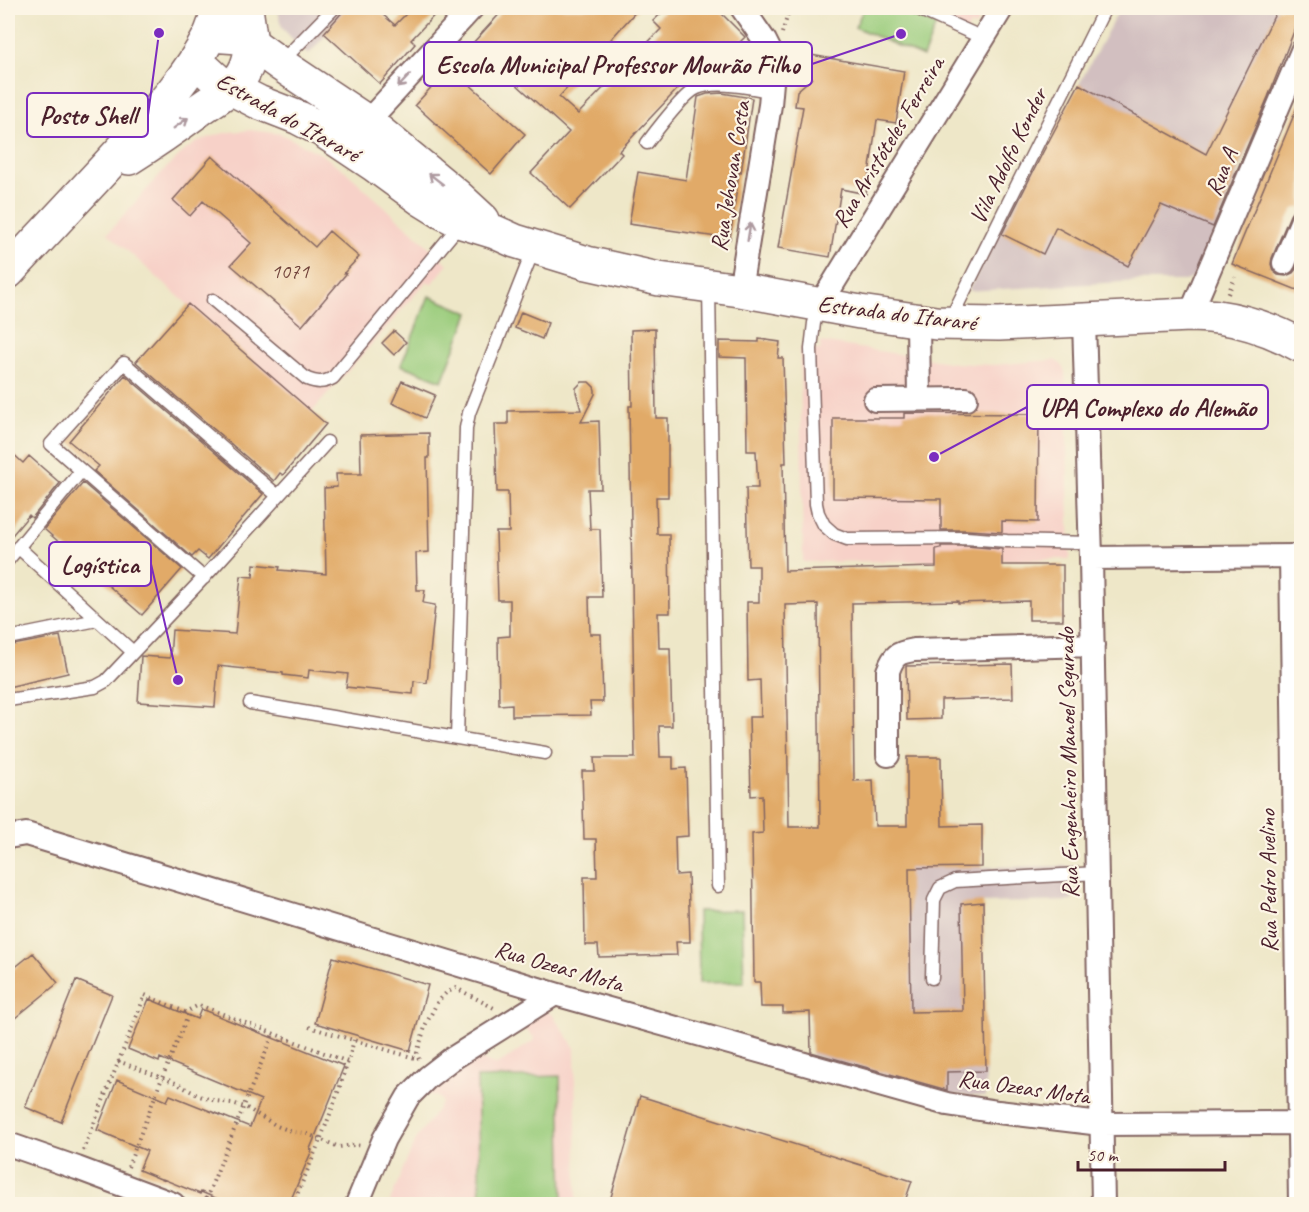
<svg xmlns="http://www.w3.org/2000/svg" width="1309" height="1212" viewBox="0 0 1309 1212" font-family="Caveat,sans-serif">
<rect width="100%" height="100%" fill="#fcf5e5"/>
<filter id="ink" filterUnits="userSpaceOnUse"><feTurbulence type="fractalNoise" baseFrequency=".0167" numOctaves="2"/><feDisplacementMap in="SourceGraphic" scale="12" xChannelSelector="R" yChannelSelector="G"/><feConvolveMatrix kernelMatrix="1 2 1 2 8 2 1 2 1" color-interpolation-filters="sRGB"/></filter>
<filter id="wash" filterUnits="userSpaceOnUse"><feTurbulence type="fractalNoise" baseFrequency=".008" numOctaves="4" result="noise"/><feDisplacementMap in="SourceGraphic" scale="24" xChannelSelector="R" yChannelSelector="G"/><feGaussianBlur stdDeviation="1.35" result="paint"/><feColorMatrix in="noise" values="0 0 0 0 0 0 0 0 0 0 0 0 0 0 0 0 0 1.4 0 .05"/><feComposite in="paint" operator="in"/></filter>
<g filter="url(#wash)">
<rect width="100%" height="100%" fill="#eee7c8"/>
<path fill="#f7d1c8" d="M 864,8 L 986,8 L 975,27 L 970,25 L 964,37 L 936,25 L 923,57 L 855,27 Z
M 252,130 L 281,134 L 321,154 L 344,170 L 448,264 L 432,284 L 427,281 L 310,414 L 130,253 L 103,229 L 108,233 L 164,170 L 184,151 L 197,142 L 216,135 L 229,132 Z
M 821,342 L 955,363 L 994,365 L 1054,360 L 1061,364 L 1065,372 L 1070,559 L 803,562 L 800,348 L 820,350 Z
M 546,1011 L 553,1015 L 575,1048 L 577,1204 L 389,1204 L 405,1164 L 418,1136 L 442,1103 L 441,1099 L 438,1097 L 427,1094 L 442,1080 L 475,1056 L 491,1064 L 497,1065 L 533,1041 L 534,1037 L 523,1028 Z"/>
<path fill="#d2bfc0" d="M 278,8 L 350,8 L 308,55 L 283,29 L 280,22 Z
M 1120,8 L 1301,8 L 1301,11 L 1200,271 L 1193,278 L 1186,281 L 1139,281 L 968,291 Z
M 982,825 L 982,867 L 1075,866 L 1072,901 L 983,903 L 986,1097 L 947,1094 L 811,1055 L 807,827 Z"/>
<path fill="#9acc7c" stroke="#727654" stroke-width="1.5" d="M 864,8 L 897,8 L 936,25 L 923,57 L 855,27 Z
M 429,296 L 469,313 L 442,381 L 401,365 Z
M 742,910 L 744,982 L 699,983 L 698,911 Z
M 560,1076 L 563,1204 L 480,1204 L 477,1078 Z"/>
<g id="blocks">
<path fill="#e1aa68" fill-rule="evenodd" d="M 346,8 L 375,8 L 395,25 L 412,8 L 441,8 L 411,40 L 415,44 L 380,84 L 324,33 Z
M 505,8 L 639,8 L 559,97 L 578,114 L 661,29 L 653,21 L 667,8 L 716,8 L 745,37 L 704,78 L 701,78 L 704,61 L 619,151 L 622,154 L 570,209 L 531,173 L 569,132 L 472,44 Z
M 1278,8 L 1302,8 L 1302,11 L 1268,97 L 1213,227 L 1161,205 L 1128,266 L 1056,227 L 1043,254 L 1002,234 L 1043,152 L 1079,84 L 1206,154 Z
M 805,54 L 904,71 L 896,123 L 877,120 L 866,194 L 841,189 L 830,257 L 778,248 L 803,107 L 795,106 L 797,91 L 812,78 L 803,67 Z
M 450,67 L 525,134 L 491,174 L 415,105 Z
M 722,93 L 752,98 L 741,173 L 739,172 L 730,239 L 629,224 L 638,172 L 686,180 L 698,97 L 707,94 Z
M 1301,98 L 1302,207 L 1294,209 L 1290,215 L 1272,258 L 1271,264 L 1273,271 L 1278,275 L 1286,276 L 1293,273 L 1296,269 L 1302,256 L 1302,292 L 1232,264 Z
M 212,156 L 315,247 L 329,231 L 359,257 L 344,273 L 346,274 L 302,326 L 231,265 L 251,243 L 203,201 L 190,216 L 173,200 Z
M 188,304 L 326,424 L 283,475 L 280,473 L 274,481 L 136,362 Z
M 521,312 L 548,323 L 542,339 L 515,328 Z
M 655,329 L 656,418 L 668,418 L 668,497 L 656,497 L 657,534 L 669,534 L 670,613 L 658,613 L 659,648 L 670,648 L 672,726 L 659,726 L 660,757 L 673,757 L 673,769 L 686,768 L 688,836 L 675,837 L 676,875 L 688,874 L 690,942 L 676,942 L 677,955 L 599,957 L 598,945 L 585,945 L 584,877 L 597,877 L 596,839 L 584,839 L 582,771 L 595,771 L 594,758 L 635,758 L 629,406 L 632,406 L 631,330 Z
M 394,331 L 406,342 L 394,355 L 382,343 Z
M 759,339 L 780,342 L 778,358 L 783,358 L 786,463 L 783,463 L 785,571 L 936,567 L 936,549 L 941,548 L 941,546 L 966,546 L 1002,549 L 1002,565 L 1063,565 L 1063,620 L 1029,620 L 1029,601 L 958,603 L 958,601 L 852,603 L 854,781 L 873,780 L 875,826 L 907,826 L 907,757 L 941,757 L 942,826 L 982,825 L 982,867 L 909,868 L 911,1012 L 963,1011 L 961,904 L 983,902 L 986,1071 L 947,1072 L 947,1090 L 811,1052 L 810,1012 L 783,1013 L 783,1007 L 761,1007 L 760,982 L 754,982 L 752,834 L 763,833 L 762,795 L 751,796 L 749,717 L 761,717 L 760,680 L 748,681 L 747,602 L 759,602 L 759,566 L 748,566 L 746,488 L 758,488 L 756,451 L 747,451 L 746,358 L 719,357 L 719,341 L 759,342 ZM 818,604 L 820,827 L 789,827 L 785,605 Z
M 125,375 L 263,494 L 208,559 L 198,551 L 192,557 L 94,471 L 99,466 L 69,441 Z
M 402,381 L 435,395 L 425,418 L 392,403 Z
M 582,382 L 589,382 L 594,387 L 595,390 L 595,394 L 581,422 L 599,421 L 601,489 L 588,489 L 590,529 L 600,529 L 602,597 L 589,597 L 590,634 L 601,634 L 603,702 L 590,702 L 591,715 L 512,716 L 512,704 L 499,705 L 498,637 L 510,636 L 510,600 L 498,600 L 496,532 L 509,532 L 508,492 L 497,492 L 495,424 L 508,424 L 508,411 L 581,410 L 576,392 L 576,388 Z
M 904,413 L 1039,414 L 1038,522 L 1002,521 L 1002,532 L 967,530 L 941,530 L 941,499 L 833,498 L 833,418 L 904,418 Z
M 429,433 L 429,458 L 427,458 L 429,552 L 416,553 L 417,590 L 425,590 L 423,603 L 435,605 L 427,683 L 414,681 L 413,694 L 346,687 L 348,674 L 309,670 L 308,678 L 283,675 L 283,673 L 218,666 L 215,707 L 138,702 L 141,656 L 170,658 L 172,630 L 235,634 L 241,576 L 253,577 L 254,564 L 280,567 L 279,570 L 326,574 L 324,488 L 337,487 L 336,474 L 361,474 L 360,435 Z
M 8,449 L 23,463 L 29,456 L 60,483 L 32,518 L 29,515 L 8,540 Z
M 83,483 L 182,569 L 142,615 L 44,529 Z
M 60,636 L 68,673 L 8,687 L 8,646 Z
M 1012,664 L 1013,698 L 941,700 L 941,719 L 907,720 L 906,666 Z
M 33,953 L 58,983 L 15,1018 L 8,1008 L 8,973 Z
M 333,957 L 428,985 L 410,1051 L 315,1023 Z
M 76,980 L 112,995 L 61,1122 L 25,1107 Z
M 149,999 L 197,1019 L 201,1009 L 280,1041 L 280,1040 L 344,1066 L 310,1149 L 312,1150 L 289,1204 L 230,1204 L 201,1192 L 200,1194 L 163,1179 L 163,1180 L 139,1170 L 147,1151 L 97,1130 L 117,1080 L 167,1101 L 170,1095 L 250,1127 L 261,1100 L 160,1058 L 159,1062 L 128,1049 Z
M 640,1096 L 912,1181 L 904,1204 L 609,1204 Z"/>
</g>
</g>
<g filter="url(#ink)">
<use href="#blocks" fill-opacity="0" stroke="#836562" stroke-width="1.5"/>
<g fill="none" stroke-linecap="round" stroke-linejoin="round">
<g stroke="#836562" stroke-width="15">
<path id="lane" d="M 916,8 L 983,38
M 280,63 L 334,8
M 647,143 C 656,131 685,93 697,88 C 717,80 750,88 771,91
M 709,287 L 718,886
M 213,300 L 307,379 C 317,383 323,383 333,378 L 462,222
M 820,306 L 814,323 L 811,349 L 816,504 L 818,513 L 824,525 L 834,534 L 847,539 L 966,538 L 1007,541 L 1091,543
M 950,320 L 1105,8
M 18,547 L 133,652
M 8,560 L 81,471
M 204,578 L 51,444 L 124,363 L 278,496
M 8,638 L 97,620
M 8,700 L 95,687 L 106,681 L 211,570 L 327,442
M 250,703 L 545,753
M 457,738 L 466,428 L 469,413 L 534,248
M 932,978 L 934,900 L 940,888 L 955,881 L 1097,873"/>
</g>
<g stroke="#836562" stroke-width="26">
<path id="street" d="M 367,122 L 472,8
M 1284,263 L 1302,220
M 740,290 L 770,105 L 773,71 L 770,51 L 765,41 L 742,8
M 820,305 L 1002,8
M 1190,315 L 1302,51
M 918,321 L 919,399
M 1084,321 L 1091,558 L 1103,1204
M 875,400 L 966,399
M 1291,556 L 1300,1204
M 1091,558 L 1302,556
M 888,755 L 888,671 C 894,655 897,653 914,650 L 1093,645
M 8,837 L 26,834 L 555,994 L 947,1104 L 998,1112 L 1101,1124 L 1298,1123
M 8,1144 L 77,1168 L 173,1204
M 357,1204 L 384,1139 L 408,1097 L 428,1077 L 450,1060 L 555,994"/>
</g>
<g stroke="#836562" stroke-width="36">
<path id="secondary" d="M 246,8 L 251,43
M 210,35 L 220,8"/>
</g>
<g stroke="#836562" stroke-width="36">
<path id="primary" d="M 196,61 L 219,82 L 258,102 L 299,118 L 322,130 L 373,164 L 421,199 L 442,212 L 462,222 L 495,232 L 515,241 L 587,263 L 659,279 L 740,290 L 860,312 L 936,323 L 999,324 L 1190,315 C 1199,315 1209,316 1218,317 C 1246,321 1277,332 1302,346
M 129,158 C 153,143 176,127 199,110 C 214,99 232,90 243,74 C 249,64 251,54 251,43
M 8,272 C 47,230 88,187 127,144 C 158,110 189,76 210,35 L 239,37 L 251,43 L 280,64 L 367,122 L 457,196 L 483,220"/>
</g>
<path stroke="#836562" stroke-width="4" stroke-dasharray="1.5 4.5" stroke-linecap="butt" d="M 782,33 L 790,8
M 1228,294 L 1235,277
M 309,1027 L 418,1059
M 419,1059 L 417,1053 L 426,1024 L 438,1001 L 446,993 L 456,988 L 496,1009
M 118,1061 L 176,1083 L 199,1096 L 216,1101 L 232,1103 L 245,1107 L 277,1126 L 293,1132 L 305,1133 L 339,1147 L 354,1145 L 361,1146
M 83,1151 L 145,995 L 185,1012 L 199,1005 L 348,1062
M 128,1167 L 162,1078 L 190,1011
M 204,1204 L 273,1034
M 293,1204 C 316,1151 339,1097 354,1040"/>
<use href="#lane" stroke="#fff" stroke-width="12"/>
<use href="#street" stroke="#fff" stroke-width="22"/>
<use href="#secondary" stroke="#fff" stroke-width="33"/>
<use href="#primary" stroke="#fff" stroke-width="33"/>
</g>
<defs><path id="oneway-shaft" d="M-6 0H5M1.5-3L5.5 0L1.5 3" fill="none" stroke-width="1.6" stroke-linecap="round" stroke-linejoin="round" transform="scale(1.5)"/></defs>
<g stroke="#ae9aa0">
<use href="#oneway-shaft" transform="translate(404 81) rotate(133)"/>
<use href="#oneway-shaft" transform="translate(181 123) rotate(-36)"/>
<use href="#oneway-shaft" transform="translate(436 179) rotate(-142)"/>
<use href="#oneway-shaft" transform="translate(749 232) rotate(-81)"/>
</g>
</g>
<g text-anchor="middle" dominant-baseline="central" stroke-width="4.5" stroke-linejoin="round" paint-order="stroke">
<g font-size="21" fill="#70423a">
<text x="290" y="271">1071</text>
</g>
<g font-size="24" fill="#4a1f2b" stroke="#fcf5e5">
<text transform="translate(288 117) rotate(29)">Estrada do Itararé</text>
<text transform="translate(888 142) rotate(-59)">Rua Aristóteles Ferreira</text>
<text transform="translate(1008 156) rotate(-64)">Vila Adolfo Konder</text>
<text transform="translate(1221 172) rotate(-67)">Rua A</text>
<text transform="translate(730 176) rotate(-81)">Rua Jehovan Costa</text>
<text transform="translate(897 313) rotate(7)">Estrada do Itararé</text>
<text transform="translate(1068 763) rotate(-91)">Rua Engenheiro Manoel Segurado</text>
<text transform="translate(1268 881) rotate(-91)">Rua Pedro Avelino</text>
<text transform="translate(559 966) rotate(16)">Rua Ozeas Mota</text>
<text transform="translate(1024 1087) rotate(8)">Rua Ozeas Mota</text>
</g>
</g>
<path fill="none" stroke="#7b2cbf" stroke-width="2" d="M901 34L812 64M159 33L148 115M934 457L1027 407M178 680L151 564"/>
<g fill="#7b2cbf" stroke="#fcf5e5" stroke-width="2">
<circle cx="901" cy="34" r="6"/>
<circle cx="159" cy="33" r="6"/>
<circle cx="934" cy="457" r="6"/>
<circle cx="178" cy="680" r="6"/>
</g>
<g fill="#fcf5e5" stroke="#7b2cbf" stroke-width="2">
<rect x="424" y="42" width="388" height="44" rx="6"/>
<rect x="27" y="93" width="121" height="44" rx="6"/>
<rect x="1027" y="385" width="241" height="44" rx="6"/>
<rect x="49" y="542" width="102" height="44" rx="6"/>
</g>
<g font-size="26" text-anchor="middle" font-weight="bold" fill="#4a1f2b">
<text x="618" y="73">Escola Municipal Professor Mourão Filho</text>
<text x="88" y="124">Posto Shell</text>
<text x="1148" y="416">UPA Complexo do Alemão</text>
<text x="100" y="573">Logística</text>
</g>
<rect width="1309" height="1212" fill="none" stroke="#fcf5e5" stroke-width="30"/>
<path d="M1078 1161v9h147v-9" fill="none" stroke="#4a1f2b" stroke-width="3"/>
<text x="1087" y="1161" font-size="18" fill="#4a1f2b" stroke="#fcf5e5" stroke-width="4.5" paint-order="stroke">50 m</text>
</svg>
